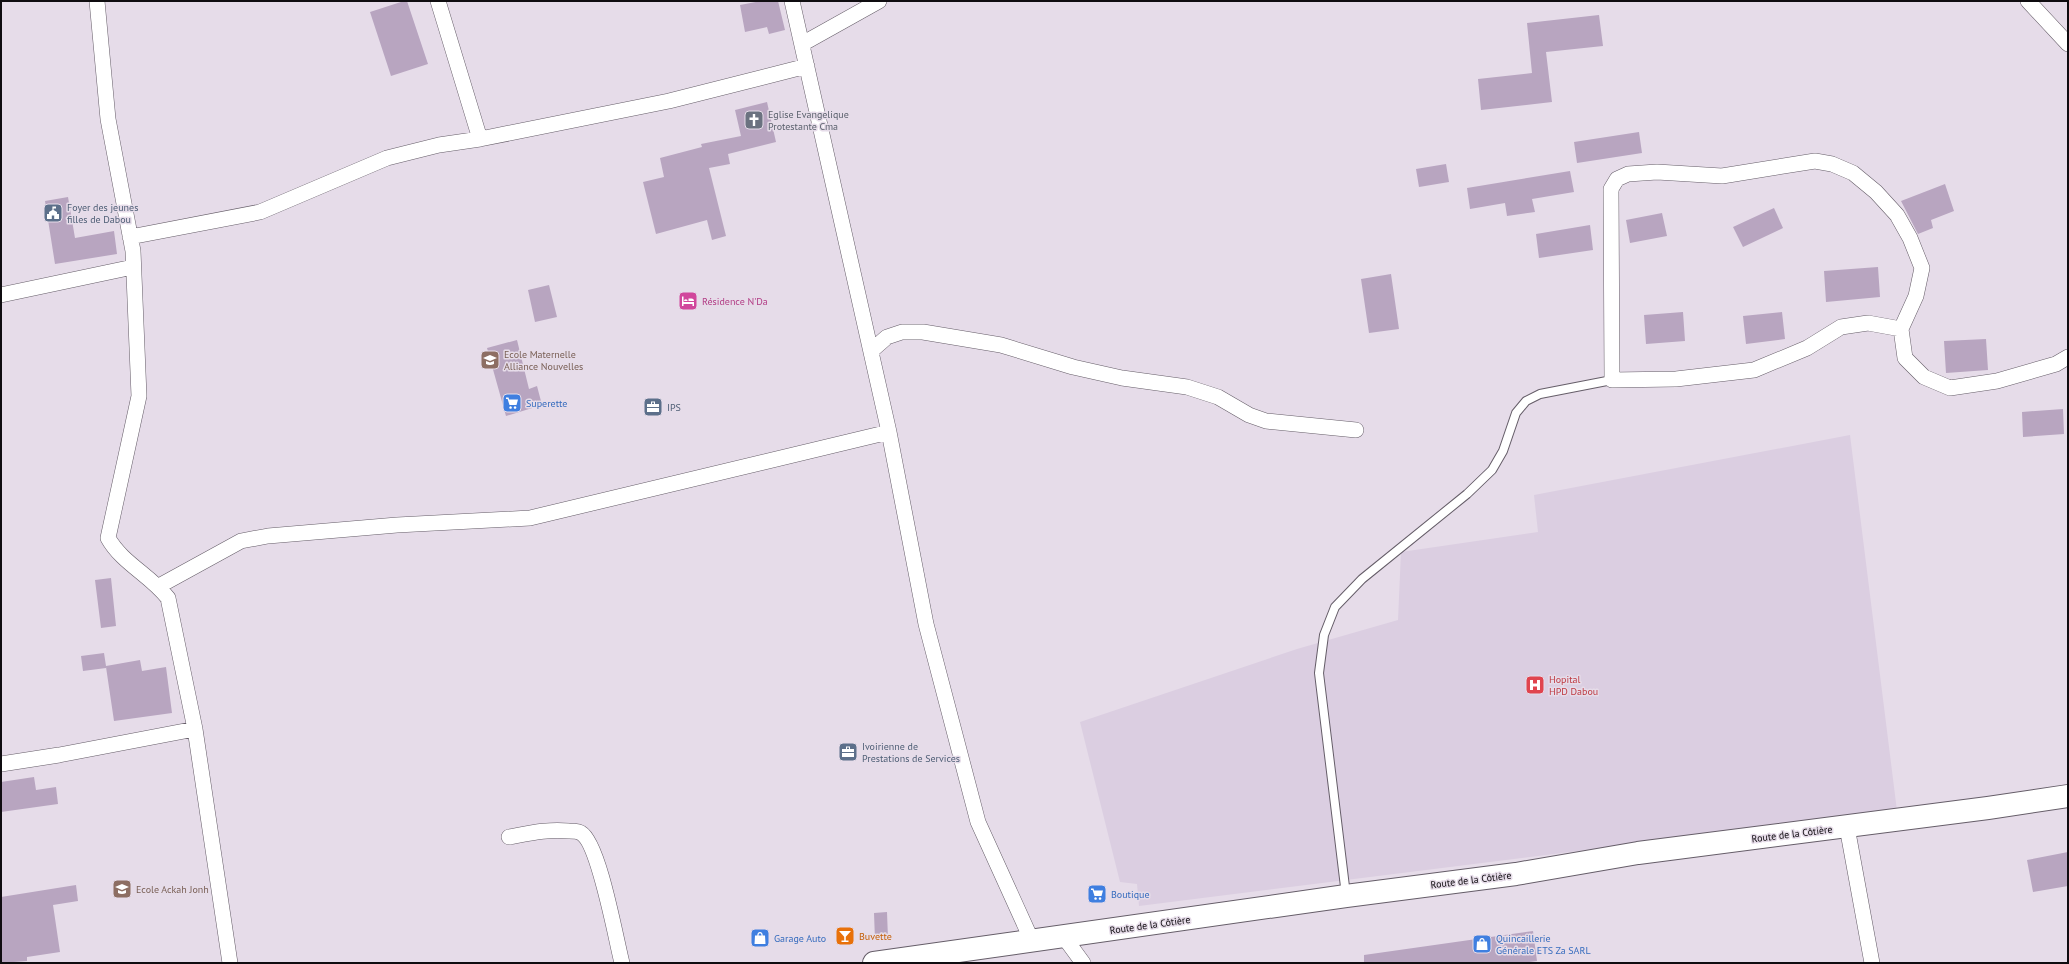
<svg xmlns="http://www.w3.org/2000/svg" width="2069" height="964" viewBox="0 0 2069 964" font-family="'PT Sans',sans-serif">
<rect width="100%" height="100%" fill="#e6dce9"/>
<path fill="#dbcee1" d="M 1850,435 L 1897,811 L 1139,906 L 1137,884 L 1120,882 L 1080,722 L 1297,649 L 1398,620 L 1401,552 L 1538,532 L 1534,495 Z"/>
<path fill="#b8a5c0" d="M 404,1 L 407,1 L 428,64 L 391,76 L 370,12 Z
M 761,1 L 778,1 L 785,30 L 769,34 L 767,27 L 745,32 L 740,5 Z
M 1599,15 L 1603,46 L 1546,52 L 1552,102 L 1481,110 L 1478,79 L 1532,73 L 1527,23 Z
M 767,102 L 776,142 L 728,154 L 730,164 L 709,168 L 726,236 L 712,240 L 707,220 L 656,234 L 643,182 L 664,177 L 660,158 L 702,147 L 701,144 L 741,136 L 735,110 Z
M 1639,132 L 1642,153 L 1577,163 L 1574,142 Z
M 1446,164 L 1449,182 L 1419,187 L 1416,169 Z
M 1570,171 L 1574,192 L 1532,199 L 1535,212 L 1507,216 L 1505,203 L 1470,209 L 1467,188 Z
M 1945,184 L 1954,211 L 1931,220 L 1933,228 L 1918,234 L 1901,201 Z
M 68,197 L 75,238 L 114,231 L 117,254 L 55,264 L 45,201 Z
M 1774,208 L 1783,228 L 1743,247 L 1733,227 Z
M 1662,213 L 1667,236 L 1630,243 L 1626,220 Z
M 1590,225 L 1593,250 L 1539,258 L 1536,234 Z
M 1878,267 L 1880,297 L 1826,302 L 1824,271 Z
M 1391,274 L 1399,329 L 1369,333 L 1361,279 Z
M 549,285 L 557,317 L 535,322 L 528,290 Z
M 1683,312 L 1685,341 L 1646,344 L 1644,315 Z
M 1782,312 L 1785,339 L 1746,344 L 1743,316 Z
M 1986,339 L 1988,370 L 1946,373 L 1944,341 Z
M 517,340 L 529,389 L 537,386 L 542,405 L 506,416 L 487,348 Z
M 2063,409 L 2064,434 L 2023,437 L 2022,412 Z
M 111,578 L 116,626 L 101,628 L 95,580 Z
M 104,653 L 106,666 L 140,660 L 142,671 L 166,667 L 172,713 L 114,721 L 106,667 L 106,668 L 83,671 L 81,656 Z
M 34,777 L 36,790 L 56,787 L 58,804 L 1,812 L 1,782 Z
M 2068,852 L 2068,886 L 2033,892 L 2027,860 Z
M 76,885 L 78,901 L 53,905 L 60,952 L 27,957 L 27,961 L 1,963 L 1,897 Z
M 887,912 L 888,939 L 875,940 L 874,913 Z
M 1533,931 L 1537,961 L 1521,963 L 1364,963 L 1364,955 Z"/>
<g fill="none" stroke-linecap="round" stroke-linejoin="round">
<g stroke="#655d68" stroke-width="10">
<path id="lane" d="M 1346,895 L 1319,673 L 1324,635 L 1335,607 L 1362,579 L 1467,494 L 1492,470 L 1503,451 L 1516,413 L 1526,401 L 1540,394 L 1612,380"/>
</g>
<g stroke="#655d68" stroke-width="16">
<path id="street" d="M 97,1 L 108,119 L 133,251 L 139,396 L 108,538 C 122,563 150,575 168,598 L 195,729 L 230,963
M 438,1 L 480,139
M 792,1 L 889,432 L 926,624 L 978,822 L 1032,941
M 2028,1 L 2068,44
M 802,44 L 879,1
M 130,237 L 260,212 L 387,158 L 439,145 L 480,139 L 669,101 L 807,66
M 1,295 L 133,267
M 1901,329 L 1868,323 L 1841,327 L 1807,348 L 1754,370 L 1676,379 L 1612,380 L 1611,189 L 1617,179 L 1628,174 L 1657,172 L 1722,176 L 1815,161 L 1832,164 L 1853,173 L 1876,192 L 1897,215 L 1910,238 L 1922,268 L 1916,296 L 1901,329 L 1905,358 L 1924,377 L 1950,388 L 1997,381 L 2056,364 L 2068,357
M 871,351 L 887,337 L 902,332 L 923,332 L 1001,345 L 1073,367 L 1122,378 L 1187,387 L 1218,397 L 1249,415 L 1266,421 L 1356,430
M 159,586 L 241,541 L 268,536 L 397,525 L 530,518 L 889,432
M 1,764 L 59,755 L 195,729
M 1847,827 L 1872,963
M 509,837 C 531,833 547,829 569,831 C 573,831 579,831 581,833 C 599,843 616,940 622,963
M 1064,937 L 1083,963"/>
</g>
<g stroke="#655d68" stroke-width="24">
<path id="primary" d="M 874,963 L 1346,896 L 1516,874 L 1638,853 L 1988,808 L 2068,796"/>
</g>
<use href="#lane" stroke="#fff" stroke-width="8"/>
<use href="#street" stroke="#fff" stroke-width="15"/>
<use href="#primary" stroke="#fff" stroke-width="22"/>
</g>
<defs>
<g id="church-square" transform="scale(1)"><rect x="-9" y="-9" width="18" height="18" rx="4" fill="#6b7280" stroke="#e6dce9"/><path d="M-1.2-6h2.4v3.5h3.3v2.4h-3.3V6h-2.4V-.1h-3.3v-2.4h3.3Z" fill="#fff"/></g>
<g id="civic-square" transform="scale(1)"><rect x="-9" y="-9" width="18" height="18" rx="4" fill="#5c6f8a" stroke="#e6dce9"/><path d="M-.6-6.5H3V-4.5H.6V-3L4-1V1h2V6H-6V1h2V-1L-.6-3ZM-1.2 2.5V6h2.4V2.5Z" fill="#fff"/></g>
<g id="hotel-square" transform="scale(1)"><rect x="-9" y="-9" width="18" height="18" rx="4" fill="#d1479c" stroke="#e6dce9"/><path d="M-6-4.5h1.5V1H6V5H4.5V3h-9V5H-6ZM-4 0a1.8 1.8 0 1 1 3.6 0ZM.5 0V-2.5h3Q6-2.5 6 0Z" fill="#fff"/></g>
<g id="school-square" transform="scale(1)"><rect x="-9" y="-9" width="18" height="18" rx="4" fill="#8d6e63" stroke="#e6dce9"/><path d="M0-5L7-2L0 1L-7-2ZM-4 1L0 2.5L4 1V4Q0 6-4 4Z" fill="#fff"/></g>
<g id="supermarket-square" transform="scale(1)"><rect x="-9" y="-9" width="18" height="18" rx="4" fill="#3f7fe0" stroke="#e6dce9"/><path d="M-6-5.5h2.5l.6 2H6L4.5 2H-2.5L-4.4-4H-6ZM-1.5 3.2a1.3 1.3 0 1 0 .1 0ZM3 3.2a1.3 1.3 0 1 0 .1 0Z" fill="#fff"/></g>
<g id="office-square" transform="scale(1)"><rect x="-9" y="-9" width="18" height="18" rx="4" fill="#5c6f8a" stroke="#e6dce9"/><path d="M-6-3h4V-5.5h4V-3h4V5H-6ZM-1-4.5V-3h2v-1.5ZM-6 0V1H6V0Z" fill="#fff"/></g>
<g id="hospital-square" transform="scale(1)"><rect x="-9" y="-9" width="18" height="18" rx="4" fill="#e0444e" stroke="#e6dce9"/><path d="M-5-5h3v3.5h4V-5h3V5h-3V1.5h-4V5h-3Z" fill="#fff"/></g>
<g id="bar-square" transform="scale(1)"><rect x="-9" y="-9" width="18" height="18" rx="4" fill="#e8710a" stroke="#e6dce9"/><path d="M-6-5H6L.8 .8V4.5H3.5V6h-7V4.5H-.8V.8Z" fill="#fff"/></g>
<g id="shop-square" transform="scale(1)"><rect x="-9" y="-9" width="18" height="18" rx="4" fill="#3f7fe0" stroke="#e6dce9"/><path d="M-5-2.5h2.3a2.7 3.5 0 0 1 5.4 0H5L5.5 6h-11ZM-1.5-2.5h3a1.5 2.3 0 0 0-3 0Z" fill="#fff"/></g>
</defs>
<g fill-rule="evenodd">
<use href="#church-square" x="754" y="120"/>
<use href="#civic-square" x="53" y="213"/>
<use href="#hotel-square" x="688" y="301"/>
<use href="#school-square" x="490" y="360"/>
<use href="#supermarket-square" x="512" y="403"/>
<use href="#office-square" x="653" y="407"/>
<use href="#hospital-square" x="1535" y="685"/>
<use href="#office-square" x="848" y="752"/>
<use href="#school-square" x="122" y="889"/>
<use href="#supermarket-square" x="1097" y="894"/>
<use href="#bar-square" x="845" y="936"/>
<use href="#shop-square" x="760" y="938"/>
<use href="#shop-square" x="1482" y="944"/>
</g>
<g text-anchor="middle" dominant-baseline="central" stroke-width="3" stroke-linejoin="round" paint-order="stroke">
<g font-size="10" fill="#5b616d" stroke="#e6dce9" text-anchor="start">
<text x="768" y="114">Eglise Evangelique<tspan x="768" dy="12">Protestante Cma</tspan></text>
</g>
<g font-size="10" fill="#4e5e75" stroke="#e6dce9" text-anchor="start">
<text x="67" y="207">Foyer des jeunes<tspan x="67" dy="12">filles de Dabou</tspan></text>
<text x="667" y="407">IPS</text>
<text x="862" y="746">Ivoirienne de<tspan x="862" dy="12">Prestations de Services</tspan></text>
</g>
<g font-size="10" fill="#b23c85" stroke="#e6dce9" text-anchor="start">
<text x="702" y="301">Résidence N'Da</text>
</g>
<g font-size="10" fill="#785e54" stroke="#e6dce9" text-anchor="start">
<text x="504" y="354">Ecole Maternelle<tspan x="504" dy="12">Alliance Nouvelles</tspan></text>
<text x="136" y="889">Ecole Ackah Jonh</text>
</g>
<g font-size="10" fill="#366cbe" stroke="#e6dce9" text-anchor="start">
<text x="526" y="403">Superette</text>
<text x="1111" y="894">Boutique</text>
<text x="774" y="938">Garage Auto</text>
<text x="1496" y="938">Quincaillerie<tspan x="1496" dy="12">Générale ETS Za SARL</tspan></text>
</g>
<g font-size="10" fill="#be3a42" stroke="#e6dce9" text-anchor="start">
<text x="1549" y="679">Hopital<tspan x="1549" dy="12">HPD Dabou</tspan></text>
</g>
<g font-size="10" fill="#0f0c10" stroke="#e6dce9">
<text transform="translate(1792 834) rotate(-7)">Route de la Côtière</text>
<text transform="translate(1471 880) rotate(-7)">Route de la Côtière</text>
<text transform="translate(1150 925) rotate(-8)">Route de la Côtière</text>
</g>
<g font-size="10" fill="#c56008" stroke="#e6dce9" text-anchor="start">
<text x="859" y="936">Buvette</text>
</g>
</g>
<rect width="2069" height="964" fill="none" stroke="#0f0c10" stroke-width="4"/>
</svg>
